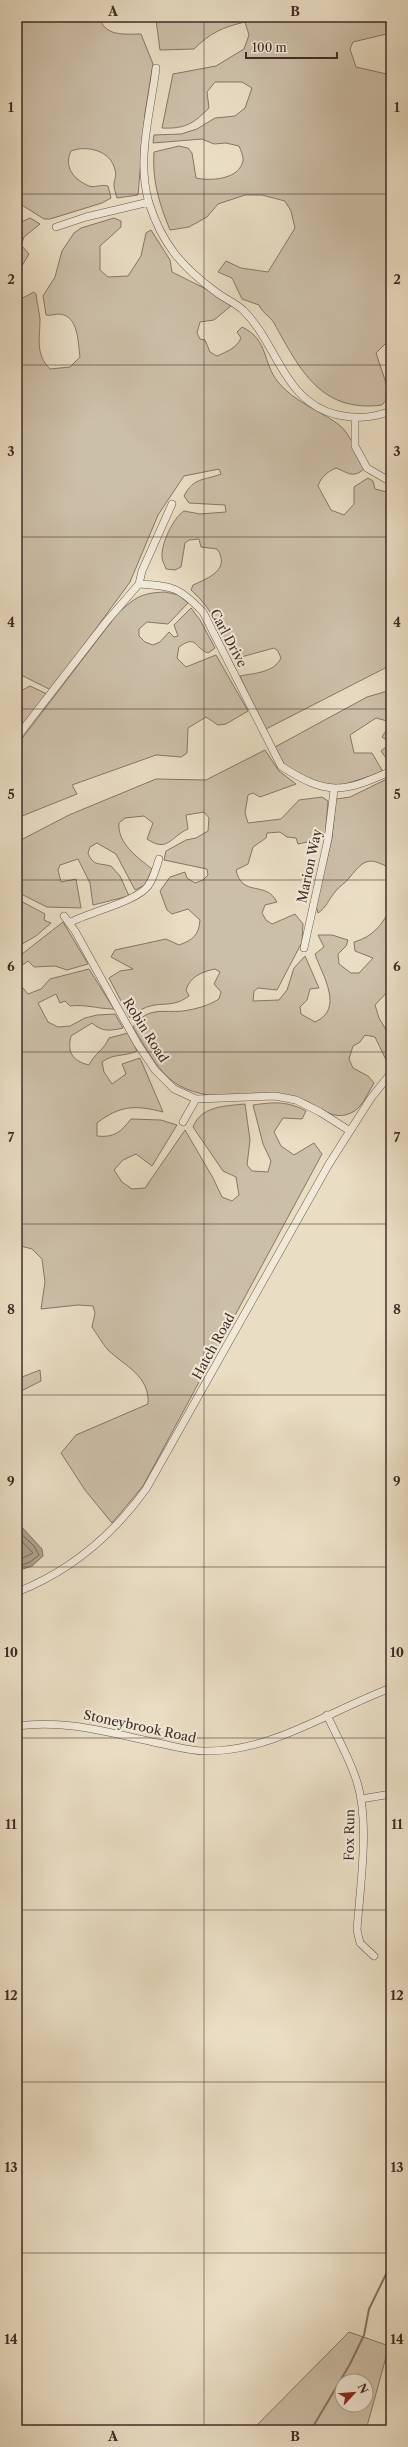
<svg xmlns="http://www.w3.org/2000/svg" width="408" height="2447" viewBox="0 0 408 2447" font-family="'Libre Caslon Text',serif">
<rect width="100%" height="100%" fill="#e9ddc3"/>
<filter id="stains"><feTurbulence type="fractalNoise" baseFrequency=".005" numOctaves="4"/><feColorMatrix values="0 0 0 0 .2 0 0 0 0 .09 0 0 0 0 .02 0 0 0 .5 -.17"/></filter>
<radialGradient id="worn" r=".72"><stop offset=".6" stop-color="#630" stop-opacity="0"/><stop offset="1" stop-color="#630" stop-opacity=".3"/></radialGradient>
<path fill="#ccbfa8" stroke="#867666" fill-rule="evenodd" d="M 17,17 L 99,17 C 105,37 124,34 141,34 L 153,64 L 145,113 L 138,195 L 117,198 C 116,194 114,189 114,185 C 114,180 117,175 115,170 C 111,150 86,145 71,151 C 63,168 75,180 89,186 C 94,188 102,184 108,186 L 111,198 L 102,203 L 50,219 L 44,219 L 17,202 Z
M 159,17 L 391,17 L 391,33 L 353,42 L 350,49 L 356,67 L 391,75 L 391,342 L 385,344 L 376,353 L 390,395 L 382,405 C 321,413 300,370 274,323 C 269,315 263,314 259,305 L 242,299 L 232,278 L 218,272 L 226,261 L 241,268 L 268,272 L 295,228 L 291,211 L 285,201 L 262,195 L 245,195 L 218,204 L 207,217 L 189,227 L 170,230 C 159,203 152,180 154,152 L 179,146 L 188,148 L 192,153 L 196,178 C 209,181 236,180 242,164 C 245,159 241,151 239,146 L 226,143 L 214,144 L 202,139 L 153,143 L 154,135 L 181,134 L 197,129 L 215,118 L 235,116 L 245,108 L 252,88 L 242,82 L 215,82 L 207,92 L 209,108 C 193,124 185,129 162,128 L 173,74 L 216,66 L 244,49 L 249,35 L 245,22 C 223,27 210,33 194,49 L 160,50 L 156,19 Z
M 30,218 L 40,224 L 24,237 L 21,245 L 29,254 L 17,274 L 17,224 Z
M 114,218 L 121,221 L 121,227 L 100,246 L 100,270 L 108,277 L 128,276 L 141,256 L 146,233 L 151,230 L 170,260 L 172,272 L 208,290 L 231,306 L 214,320 L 200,322 L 197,333 L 200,339 L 205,340 L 210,352 L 217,356 C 226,352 237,348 241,338 L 237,332 L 242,327 C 269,340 262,362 278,382 C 294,402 319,410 338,424 C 352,434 356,455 365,468 C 353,479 349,473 336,468 C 327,472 321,477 318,486 L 331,510 L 344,515 L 354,504 L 354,487 L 368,478 L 373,481 L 375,489 L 391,493 L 391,665 L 264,730 L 240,676 C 254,673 274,673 281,658 L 278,651 L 274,648 L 234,659 C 222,633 213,609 191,590 L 193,585 C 209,578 231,569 217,549 L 201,547 L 199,539 L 189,540 L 185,543 L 181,567 L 175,570 L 166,569 C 165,565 162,561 162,557 C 161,544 173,518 184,511 L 200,514 L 226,512 L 225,505 L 189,503 L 184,496 C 194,477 203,481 221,474 L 219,469 L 184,476 L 158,515 L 130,582 L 51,690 L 17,673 L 17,301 L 34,292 L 36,294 C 37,303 39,311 40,319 C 40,339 35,354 50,369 L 70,367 L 80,357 C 78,344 79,315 59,314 C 55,314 51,316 46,315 L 43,296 L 55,277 L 62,251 L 74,233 L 81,228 Z
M 165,592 L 179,595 L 188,603 L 168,624 L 147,622 L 139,629 L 139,636 L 145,642 L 153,645 L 160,642 L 169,632 L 174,637 L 178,636 L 174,625 L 191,608 L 200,620 L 215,648 L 208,653 C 194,648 197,634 179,647 L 177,658 L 186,667 L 216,655 L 248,711 L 226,724 L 218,725 L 206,717 L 188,728 L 187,753 L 181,757 L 156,755 L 72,785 L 77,794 L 17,818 L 17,745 L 118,613 C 136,597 141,593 165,592 Z
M 30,686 L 47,694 L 17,735 L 17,693 Z
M 391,690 L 391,765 L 381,751 L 391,743 L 382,737 L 389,726 L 387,721 L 376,718 L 350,735 L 354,753 L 372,753 L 383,772 L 339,786 L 324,784 L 303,777 L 284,764 L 275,747 L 367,697 Z
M 265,750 L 279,771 L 296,784 L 260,797 L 253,793 L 248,795 L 245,813 L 248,823 L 281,819 L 299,800 L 322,797 L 328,801 L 325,838 L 298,844 L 296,838 L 287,837 L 280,832 L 267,833 L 266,838 L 253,847 L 248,864 L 236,870 C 242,898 266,880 277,902 L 265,905 L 262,913 L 266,920 L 272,924 L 295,914 L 303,924 L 302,942 L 277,990 L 258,988 L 254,991 L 253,1001 L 279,1000 L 287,990 L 294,968 L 305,956 L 319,988 L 310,989 L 307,1000 L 300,1007 L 301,1014 L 315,1022 C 345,1009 322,975 315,954 L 324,947 L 318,935 L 332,935 L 348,940 L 346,946 L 338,954 L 339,964 L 351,973 L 359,973 L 373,958 L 355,951 L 354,942 C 373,937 383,924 391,907 L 391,988 L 375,1005 L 379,1018 L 388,1033 L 391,1034 L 391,1060 L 388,1064 L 375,1037 L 365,1035 L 360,1042 L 353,1046 L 349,1059 L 353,1068 L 368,1076 L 374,1083 C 366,1096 361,1112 345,1115 C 327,1119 313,1100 297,1098 C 259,1094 215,1104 180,1086 C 159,1075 145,1046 133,1027 C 148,1006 162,1013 183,1011 C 196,1009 208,1006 219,999 L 221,992 L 214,984 L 220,972 L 215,969 C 201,972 190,977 186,990 L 189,996 C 168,1012 155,995 130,1018 L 109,978 L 120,971 L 133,969 L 111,957 L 115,950 L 166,939 L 179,945 C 193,940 199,935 200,920 L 188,909 L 172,914 L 167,910 L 160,891 L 170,877 L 185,872 L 187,878 L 195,883 L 203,880 L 208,875 L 207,869 L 164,860 L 166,851 L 186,840 L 196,838 L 208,831 L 209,818 L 204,812 L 186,815 L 188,829 C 170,837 168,853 147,839 L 153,823 L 144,816 L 125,818 L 119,823 C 117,843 138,858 152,869 L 145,885 L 135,890 L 116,854 L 97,843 L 90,847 L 88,853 C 93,866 99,863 111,866 L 120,876 L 129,896 L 93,905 L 90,883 L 78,859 L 60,865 L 58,870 L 61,882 L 76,879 L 81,908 L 47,907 L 17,892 L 17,842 L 69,815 L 156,779 L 206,780 Z
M 391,777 L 391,869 C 370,857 365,858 350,877 C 346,883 339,886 335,892 C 328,900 327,907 318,913 L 316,905 L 332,838 L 336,799 L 350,797 Z
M 17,899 L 45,914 L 44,920 L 51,923 L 36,936 L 17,947 Z
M 63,922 L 88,964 L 67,970 L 55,966 L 34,967 L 28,961 L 17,969 L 17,958 Z
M 89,969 L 114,1009 C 98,1009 86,1004 70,1006 L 65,1001 L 60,1003 L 56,994 L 38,1003 L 48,1022 L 58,1027 L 70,1026 L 85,1018 L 97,1015 L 115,1014 L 123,1028 C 110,1031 102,1032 92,1023 L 71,1036 C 67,1052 72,1061 89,1065 C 94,1054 104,1050 109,1038 L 128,1033 L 137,1051 C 124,1057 114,1053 102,1062 L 104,1072 L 112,1084 L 126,1074 L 122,1064 L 140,1058 L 163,1112 C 136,1105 120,1105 97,1123 L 97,1136 C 114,1138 121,1132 131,1119 L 161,1120 L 177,1125 L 152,1166 L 136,1154 L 123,1160 L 114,1170 L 122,1182 L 132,1189 L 145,1188 L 185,1130 L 213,1178 L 222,1197 L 232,1201 L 239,1195 L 236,1177 L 223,1171 L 193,1127 C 201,1106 225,1106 245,1104 L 250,1140 L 247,1165 L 252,1171 L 268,1172 L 271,1161 L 263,1144 L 253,1105 C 273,1102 288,1101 306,1111 L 302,1119 L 283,1118 L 274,1132 L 281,1146 L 294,1155 L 314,1143 L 322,1154 L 143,1486 L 112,1523 L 85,1490 L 61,1453 L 76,1435 L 148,1404 C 150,1376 125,1366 108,1350 C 102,1343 97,1334 92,1327 L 95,1313 L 93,1306 L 78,1305 L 41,1309 L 45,1282 L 42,1259 L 32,1249 L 17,1245 L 17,981 L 28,994 L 41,989 L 50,979 Z
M 40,1370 L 41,1381 L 17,1393 L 17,1379 Z
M 349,2332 L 389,2346 L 366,2430 L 252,2430 ZM 342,2381 L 366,2381 L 366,2405 L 342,2405 Z"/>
<path fill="#b0a18d" stroke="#837263" d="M 20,1525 L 42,1549 L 43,1556 L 32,1566 L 17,1571 L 17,1526 Z"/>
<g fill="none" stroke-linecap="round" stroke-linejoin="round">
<path stroke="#786658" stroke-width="1" d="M 17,1530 L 34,1546 L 39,1555 L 30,1562 L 17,1567
M 17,1536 L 33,1553 L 17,1561"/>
<path stroke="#837263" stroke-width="2" d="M 311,2430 L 350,2364 L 364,2335 L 369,2309 L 391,2264"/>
<g stroke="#6a584c" stroke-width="8">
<path id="street" d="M 156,68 C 151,111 136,159 149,203 C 162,244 182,267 216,292 C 225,299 236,303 244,311 C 278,345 284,403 338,415 C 358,419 372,418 391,411
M 56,227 L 86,217 L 149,202
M 355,418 L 355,446 L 367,468 L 391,482
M 139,584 C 173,586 179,587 203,612 L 281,766 C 327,796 343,793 391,771
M 17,737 L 106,622 L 139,584 L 142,571 L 172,504
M 64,916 L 75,931 L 137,1043 L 155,1070 L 174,1089 L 196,1099 L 275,1096 L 296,1100 L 320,1112 L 350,1131
M 69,923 C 89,912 136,902 148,886 C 154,878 156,868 159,859
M 304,948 L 328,839 L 334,790
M 183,1122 L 196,1099
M 17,1592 C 71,1571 112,1536 146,1489 L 329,1164 L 371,1098 L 391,1073
M 327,1715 C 337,1737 350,1759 357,1782 C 370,1823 360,1887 357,1930 L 360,1943 L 374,1956
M 17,1726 C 66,1719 110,1733 158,1743 C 173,1746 189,1751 205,1751 C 272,1752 331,1710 391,1688
M 361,1799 L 391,1794"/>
</g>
<use href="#street" stroke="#f1e9d8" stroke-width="7"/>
</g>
<path fill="none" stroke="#402c24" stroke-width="1" stroke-opacity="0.55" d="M 204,17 L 204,2430M 17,194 L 391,194M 17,365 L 391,365M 17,537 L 391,537M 17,709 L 391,709M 17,880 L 391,880M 17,1052 L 391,1052M 17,1224 L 391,1224M 17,1395 L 391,1395M 17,1567 L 391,1567M 17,1738 L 391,1738M 17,1910 L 391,1910M 17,2082 L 391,2082M 17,2253 L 391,2253"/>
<g text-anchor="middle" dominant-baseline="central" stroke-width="4" stroke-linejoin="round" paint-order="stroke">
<g font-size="13" fill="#402c24" stroke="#f1e9d8">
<text transform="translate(229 638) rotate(62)">Carl Drive</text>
<text transform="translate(309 866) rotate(-78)">Marion Way</text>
<text transform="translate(146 1030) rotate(58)">Robin Road</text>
<text transform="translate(213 1346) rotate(-61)">Hatch Road</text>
<text transform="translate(140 1726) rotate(12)">Stoneybrook Road</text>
<text transform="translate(349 1835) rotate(-89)">Fox Run</text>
</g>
</g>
<rect width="408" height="2447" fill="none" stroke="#e9ddc3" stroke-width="44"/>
<g transform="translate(354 2393) rotate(64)"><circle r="19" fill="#f1e9d8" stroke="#aa9d90"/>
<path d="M0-3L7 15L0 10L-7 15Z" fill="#8f2418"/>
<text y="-6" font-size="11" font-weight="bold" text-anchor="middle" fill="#402c24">N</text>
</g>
<path d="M246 52v6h91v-6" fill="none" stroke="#402c24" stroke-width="2"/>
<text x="252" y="52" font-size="12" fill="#402c24" stroke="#f1e9d8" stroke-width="3" paint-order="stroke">100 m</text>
<rect x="22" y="22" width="364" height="2403" fill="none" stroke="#402c24" stroke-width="1.5"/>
<g font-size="13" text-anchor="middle" font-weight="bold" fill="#402c24">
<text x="113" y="16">A</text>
<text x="295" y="16">B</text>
<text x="11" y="112">1</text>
<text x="397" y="112">1</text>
<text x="11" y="284">2</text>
<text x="397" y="284">2</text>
<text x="11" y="456">3</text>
<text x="397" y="456">3</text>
<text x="11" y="627">4</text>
<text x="397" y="627">4</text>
<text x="11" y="799">5</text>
<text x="397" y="799">5</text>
<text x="11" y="971">6</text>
<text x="397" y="971">6</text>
<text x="11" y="1142">7</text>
<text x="397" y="1142">7</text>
<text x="11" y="1314">8</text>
<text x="397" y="1314">8</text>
<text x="11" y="1486">9</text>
<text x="397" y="1486">9</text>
<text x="11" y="1657">10</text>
<text x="397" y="1657">10</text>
<text x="11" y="1829">11</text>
<text x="397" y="1829">11</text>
<text x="11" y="2000">12</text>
<text x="397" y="2000">12</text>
<text x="11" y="2172">13</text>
<text x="397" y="2172">13</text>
<text x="11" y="2344">14</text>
<text x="397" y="2344">14</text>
<text x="113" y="2441">A</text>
<text x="295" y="2441">B</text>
</g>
<rect width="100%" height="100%" filter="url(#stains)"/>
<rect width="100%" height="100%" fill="url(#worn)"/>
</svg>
